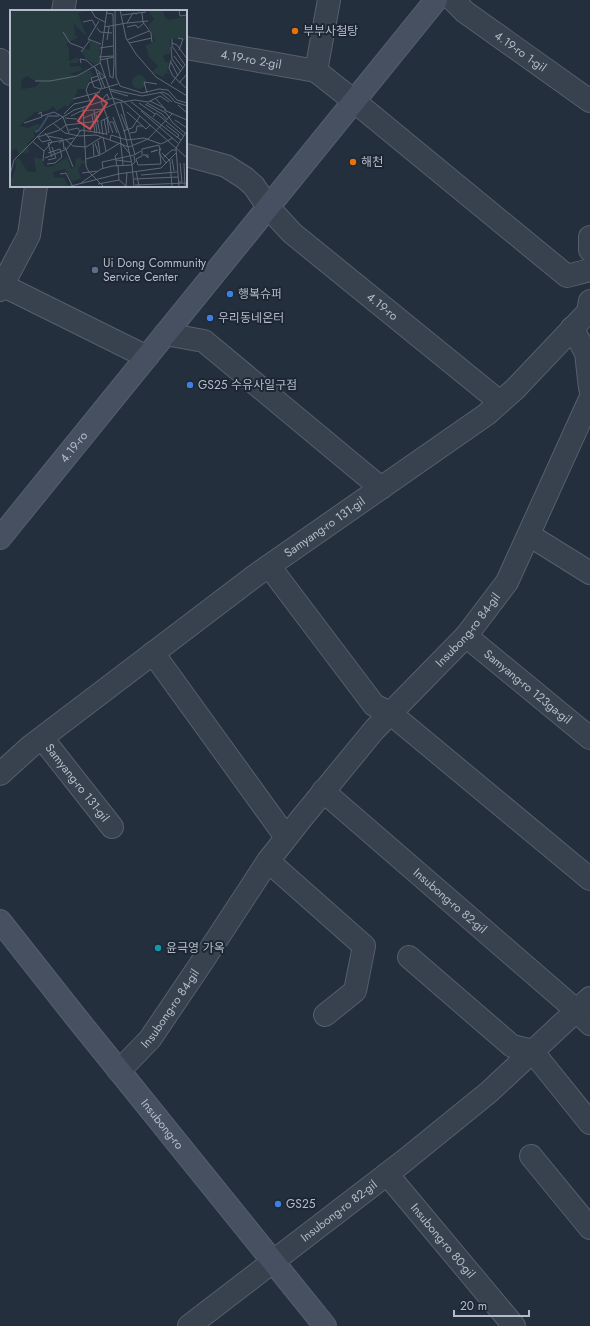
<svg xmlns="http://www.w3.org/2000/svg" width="590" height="1326" viewBox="0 0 590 1326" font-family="Jost,'Noto Sans KR',sans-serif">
<rect width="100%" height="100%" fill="#242f3e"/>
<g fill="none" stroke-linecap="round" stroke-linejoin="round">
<g stroke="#565f6c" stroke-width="24">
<g id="street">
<path d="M 329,0 L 316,71 L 354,101 L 567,276 L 590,270"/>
<path id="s1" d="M 453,0 L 465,12 L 590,101"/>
<path d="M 63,11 L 65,0"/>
<path id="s2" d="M 186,48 L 316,71"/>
<path d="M 0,60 L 11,74"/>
<path id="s3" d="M 186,155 L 226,166 L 245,178 L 254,186 L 268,207 L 292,233 L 500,402"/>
<path d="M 590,237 L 590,250"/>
<path d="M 2,285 L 147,357"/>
<path d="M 0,290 L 29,235 L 36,186"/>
<path d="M 572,328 L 586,353 L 590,388"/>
<path d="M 165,334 L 204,341 L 381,488"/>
<path d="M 529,535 L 590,573"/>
<path d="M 269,566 L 374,705 L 390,713 L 590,879"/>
<path id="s4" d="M 466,636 L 590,738"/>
<path d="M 153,653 L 286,837"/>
<path id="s5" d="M 42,738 L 112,827"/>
<path id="s6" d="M 0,774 L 31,746 L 256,575 L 487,414 L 515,389 L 588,312 L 590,301"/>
<path id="s7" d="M 323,791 L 576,1010 L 590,1024"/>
<path d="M 268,861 L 364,946 L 355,991 L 325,1015"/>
<path d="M 409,957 L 512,1046 L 532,1051 L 590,1123"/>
<path id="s8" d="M 119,1071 L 150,1039 L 200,965 L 268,861 L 301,819 L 374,730 L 466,636 L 507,582 L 590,399"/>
<path d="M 531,1156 L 590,1228"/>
<path id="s9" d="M 387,1174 L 514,1326"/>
<path id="s10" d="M 189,1326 L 404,1161 L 489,1092 L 590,998"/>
</g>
</g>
<g stroke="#565f6c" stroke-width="24">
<g id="secondary">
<path id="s11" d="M 0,538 L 436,0"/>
<path id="s12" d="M 0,921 L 75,1016 L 325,1326"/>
</g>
</g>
<use href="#street" stroke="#38414e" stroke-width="22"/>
<use href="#secondary" stroke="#465061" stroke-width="22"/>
</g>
<g fill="#e8710a" stroke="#1d2633" stroke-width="1.5">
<circle cx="295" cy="31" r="4"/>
<circle cx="353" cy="162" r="4"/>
</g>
<circle fill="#5c6f8a" stroke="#1d2633" stroke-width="1.5" cx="95" cy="270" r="4"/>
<g fill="#3f7fe0" stroke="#1d2633" stroke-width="1.5">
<circle cx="230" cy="294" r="4"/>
<circle cx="210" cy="318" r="4"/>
<circle cx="190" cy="385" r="4"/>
<circle cx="278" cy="1204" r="4"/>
</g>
<circle fill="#0f9aa8" stroke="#1d2633" stroke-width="1.5" cx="158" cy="948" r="4"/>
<g text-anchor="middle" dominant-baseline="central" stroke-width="4" stroke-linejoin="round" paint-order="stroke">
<g font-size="12" fill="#b4bcc9" stroke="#1d2633" text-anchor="start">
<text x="303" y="31">부부사철탕</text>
<text x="361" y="162">해천</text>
<text x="103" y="263">Ui Dong Community<tspan x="103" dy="14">Service Center</tspan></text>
<text x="238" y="294">행복슈퍼</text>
<text x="218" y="318">우리동네온터</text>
<text x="198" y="385">GS25 수유사일구점</text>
<text x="166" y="948">윤극영 가옥</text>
<text x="286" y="1204">GS25</text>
</g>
<g font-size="12" fill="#b4bcc9" stroke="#1d2633">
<text stroke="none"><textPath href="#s1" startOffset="85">4.19-ro 1-gil</textPath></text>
<text stroke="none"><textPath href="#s2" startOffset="66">4.19-ro 2-gil</textPath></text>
<text stroke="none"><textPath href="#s3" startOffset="253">4.19-ro</textPath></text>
<text stroke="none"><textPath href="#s11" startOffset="117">4.19-ro</textPath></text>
<text stroke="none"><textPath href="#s6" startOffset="408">Samyang-ro 131-gil</textPath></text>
<text stroke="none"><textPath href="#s8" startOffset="564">Insubong-ro 84-gil</textPath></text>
<text stroke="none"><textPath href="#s4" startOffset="80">Samyang-ro 123ga-gil</textPath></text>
<text stroke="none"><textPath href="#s5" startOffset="57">Samyang-ro 131-gil</textPath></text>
<text stroke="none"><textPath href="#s7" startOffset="168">Insubong-ro 82-gil</textPath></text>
<text stroke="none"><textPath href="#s8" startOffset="81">Insubong-ro 84-gil</textPath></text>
<text stroke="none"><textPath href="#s12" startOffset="260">Insubong-ro</textPath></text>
<text stroke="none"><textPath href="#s10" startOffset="189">Insubong-ro 82-gil</textPath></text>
<text stroke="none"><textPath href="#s9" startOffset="87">Insubong-ro 80-gil</textPath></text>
</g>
</g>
<g transform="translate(10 10)">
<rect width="177" height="177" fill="#242f3e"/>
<path d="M 3,0 L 75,1 L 68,3 L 77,27 L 64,14 L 65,25 L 68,27 L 56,34 L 59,38 L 59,51 L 68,47 L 68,53 L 60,53 L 60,57 L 70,56 L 72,60 L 59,64 L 67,66 L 79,60 L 83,64 L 75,79 L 68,79 L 63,91 L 57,97 L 55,95 L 47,101 L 43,96 L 37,101 L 25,102 L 9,116 L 18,118 L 27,114 L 30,116 L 23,123 L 25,126 L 17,134 L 19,142 L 9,144 L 6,138 L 0,141 L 0,6 ZM 17,66 L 24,70 L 30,72 L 25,77 L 12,79 L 11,70 ZM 138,0 L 153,0 L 155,8 L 160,10 L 177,6 L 177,30 L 160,29 L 160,44 L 153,45 L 155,52 L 159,52 L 157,60 L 160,65 L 156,63 L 153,67 L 142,62 L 148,56 L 139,47 L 136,37 L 136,35 L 145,32 L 138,15 L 144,9 ZM 80,31 L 90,34 L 89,53 L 85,55 L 75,48 L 71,41 L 73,38 L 80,40 ZM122 72a7 7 0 1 1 14 0a7 7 0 1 1-14 0ZM 24,147 L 32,149 L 35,157 L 43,156 L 57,147 L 61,159 L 65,157 L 66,149 L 71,147 L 71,151 L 75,150 L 75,153 L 71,154 L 68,160 L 71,168 L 62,172 L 55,159 L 43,162 L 44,167 L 54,168 L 58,176 L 0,177 L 0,168 L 2,168 L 6,157 L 5,150 L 9,148 L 18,162 L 26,162 Z" fill="#263c3f" fill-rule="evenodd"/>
<path fill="none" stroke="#394c67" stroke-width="2" d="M 25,122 L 29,120 L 38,106 L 49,106"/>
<path fill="none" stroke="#5e6776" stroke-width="1" d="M 81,0 L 85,7 L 95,12M 97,0 L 90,52 L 114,120 L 122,154 L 124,177M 105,0 L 106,67 L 110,76 L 132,83 L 149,79 L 158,80 L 167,90 L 177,93M 110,0 L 116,28 L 126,44 L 146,67 L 177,86M 169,0 L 170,6 L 177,5M 96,3 L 103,4 L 104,54 L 103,68 L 99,66M 132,3 L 133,12 L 141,23 L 142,32M 112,5 L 136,2M 89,11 L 78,29 L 91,34M 73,12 L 82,10 L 86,17M 117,13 L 138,11M 94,17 L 117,13 L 123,3 L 127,4M 117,17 L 126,15 L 128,18 L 134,13M 87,18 L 90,22 L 102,23M 53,22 L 60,33 L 73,38M 168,28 L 173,29 L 169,40M 97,30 L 99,17M 117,30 L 139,21M 119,33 L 142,28M 162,33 L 167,35 L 177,49M 161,37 L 162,49 L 171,62M 90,38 L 103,36M 71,42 L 80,30M 164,46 L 173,58M 89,47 L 103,46M 97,49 L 100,66M 90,50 L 104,47M 161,50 L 159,58 L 163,66 L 177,79M 161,52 L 168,66M 71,53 L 70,49 L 76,50 L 95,67M 85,57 L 92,78M 87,64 L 89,63 L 95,78M 88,66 L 81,68 L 84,77 L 91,79M 25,71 L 40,71 L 67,66 L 90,53M 169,73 L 177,64M 161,74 L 175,55 L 162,36 L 162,29M 99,79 L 132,86 L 153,82 L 159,85 L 165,92 L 177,96M 101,81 L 118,86M 137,83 L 134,72 L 147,74M 151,83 L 162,92M 145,88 L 156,100M 63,89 L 90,82M 99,89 L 97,84 L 91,91 L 103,123M 80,91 L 76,80 L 79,73 L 96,67M 140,91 L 154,98M 121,92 L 171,130M 111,93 L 125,145M 129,93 L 145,104M 137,93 L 156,103 L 163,113 L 175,123M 135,94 L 152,104 L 157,110M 168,95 L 177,103M 73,97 L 76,156 L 79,162 L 94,177M 84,100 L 87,123M 154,100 L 177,110M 131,101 L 168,133M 117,102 L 136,119 L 140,115M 54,104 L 64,94 L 83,90 L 91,79 L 108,74M 86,104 L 90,124M 111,104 L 117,119M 82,105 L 85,123M 32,106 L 44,102 L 53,107 L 59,123M 61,106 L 71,101 L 93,99 L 106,93 L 125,90 L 138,92 L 150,86 L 159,92M 103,107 L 110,126 L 113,155M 143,107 L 146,103 L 174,126M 55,108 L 67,109M 74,108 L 92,100M 97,108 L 99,123M 94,109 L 97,125M 165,110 L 177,118M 100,112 L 103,112 L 107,123M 14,113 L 32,107 L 31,102 L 28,104M 44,114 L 55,123 L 69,126 L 86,125 L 119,137 L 138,129 L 163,103M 57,115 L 89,111M 156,115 L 169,125 L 167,128M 59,120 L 68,118 L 70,122M 113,121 L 122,118 L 130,106M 120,123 L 126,122 L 127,116 L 133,116M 93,125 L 91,111 L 99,107M 27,126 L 32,132 L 40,130M 37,126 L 53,129M 28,127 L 50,120 L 57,114M 93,127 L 96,141M 56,130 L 63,136 L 76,137 L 92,127M 100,130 L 101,125 L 117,130 L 134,128 L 151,134 L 163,128M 22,131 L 34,141 L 33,151M 88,131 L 90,144M 49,133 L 53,130 L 54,139M 85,133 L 89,145M 111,133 L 120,144M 83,134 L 84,146M 149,135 L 151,154 L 128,155 L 126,149 L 132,146 L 132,139 ZM 55,137 L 63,157M 151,138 L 149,143 L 156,153M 166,138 L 177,148M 147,140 L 141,142 L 148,140M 34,141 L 42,132 L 35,123M 152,143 L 160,151 L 162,177M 133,145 L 138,145 L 138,148 L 135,145M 42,147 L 38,133 L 64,128M 154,147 L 162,140 L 166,140M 35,148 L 57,139 L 71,120 L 97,124M 76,149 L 90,145 L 110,133M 162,149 L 164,161M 38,150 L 46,148 L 42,137M 106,150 L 122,152M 174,153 L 175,177M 37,154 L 45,153 L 52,147 L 50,139 L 38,143M 107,156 L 105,146 L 108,143M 108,156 L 109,170M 93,158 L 92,152 L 124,145 L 131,141M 126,161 L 129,176M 72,163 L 87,161M 50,164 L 56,163 L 62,175M 0,165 L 4,150 L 36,118 L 64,100 L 103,88 L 113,91 L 166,138M 131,165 L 167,162M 124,169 L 168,167M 169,172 L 172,172 L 170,153M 71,173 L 91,159 L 102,156 L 122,155 L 125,152 L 124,146M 88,174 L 109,170 L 117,177M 125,175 L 177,173M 116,176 L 117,162M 57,177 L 108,164 L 151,158 L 166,143M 169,177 L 166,138 L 177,121"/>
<path fill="#ce4d50" fill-opacity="0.15" stroke="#ce4d50" stroke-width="2" d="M 86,85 L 97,93 L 80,119 L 68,111 Z"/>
<rect width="177" height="177" fill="none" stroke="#b4bcc9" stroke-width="2"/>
</g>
<path d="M454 1310v6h75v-6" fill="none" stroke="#b4bcc9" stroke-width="2"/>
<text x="460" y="1310" font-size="12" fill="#b4bcc9" stroke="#1d2633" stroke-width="3" paint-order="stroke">20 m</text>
</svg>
